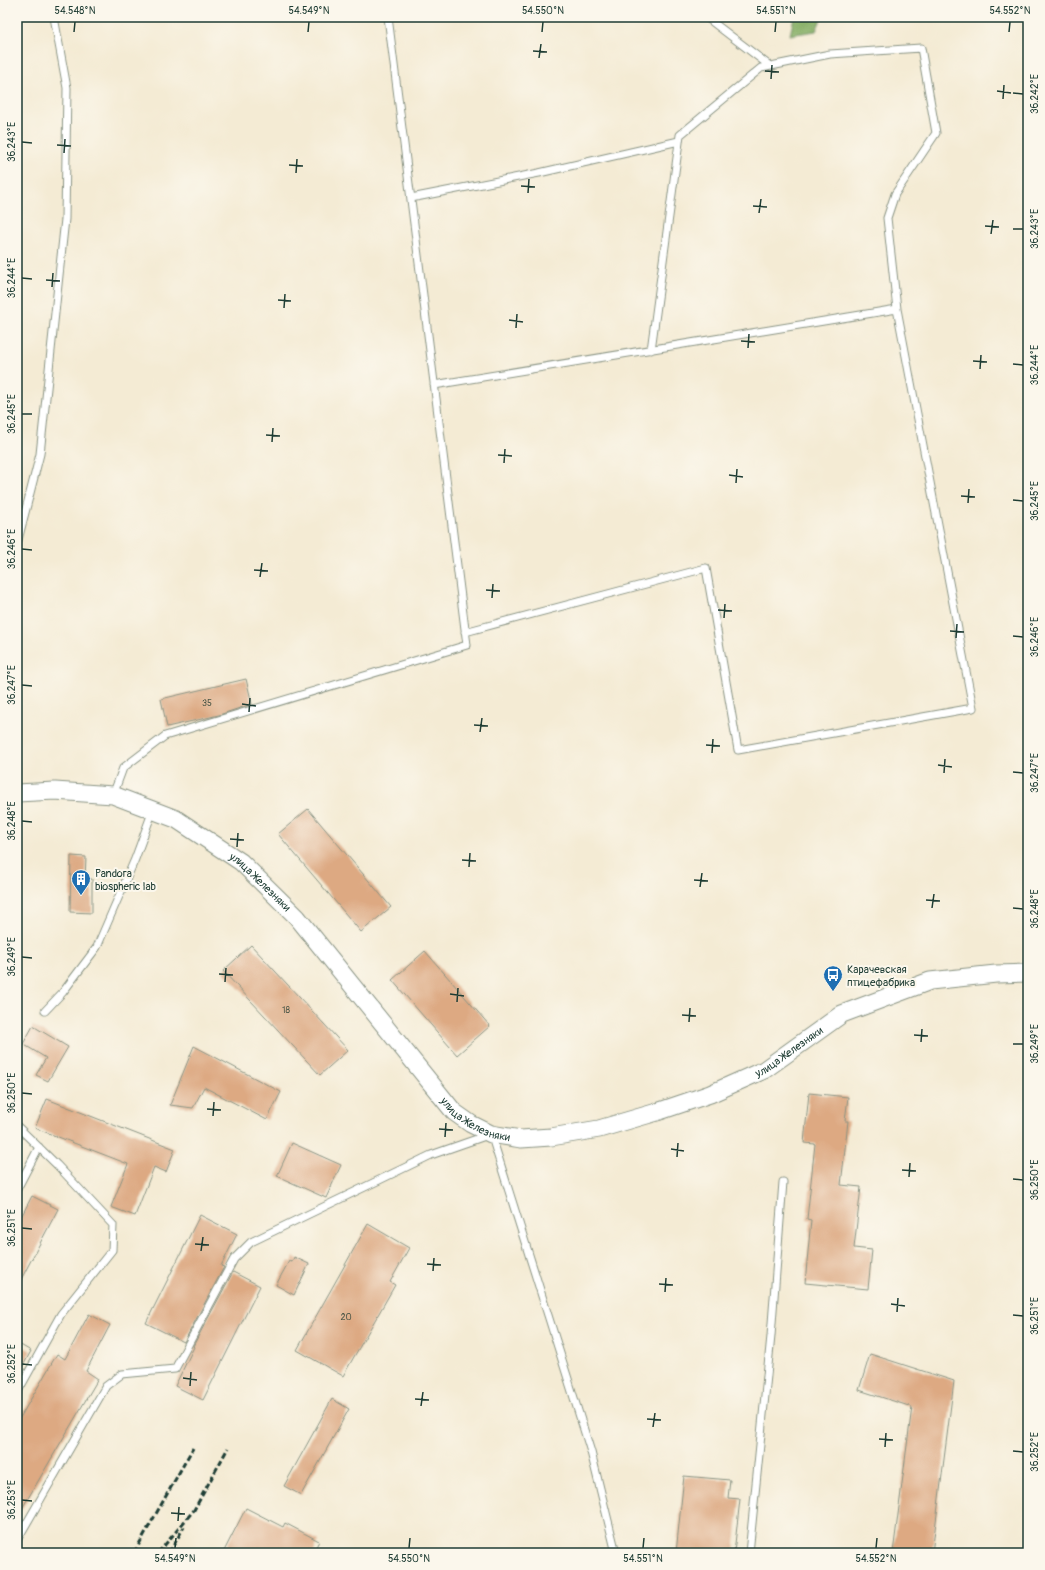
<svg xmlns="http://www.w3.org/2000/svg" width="1045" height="1570" viewBox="0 0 1045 1570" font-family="Pangolin,sans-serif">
<rect width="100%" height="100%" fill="#fbf7ec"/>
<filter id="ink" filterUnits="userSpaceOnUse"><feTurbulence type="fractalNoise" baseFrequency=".025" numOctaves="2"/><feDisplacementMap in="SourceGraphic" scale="8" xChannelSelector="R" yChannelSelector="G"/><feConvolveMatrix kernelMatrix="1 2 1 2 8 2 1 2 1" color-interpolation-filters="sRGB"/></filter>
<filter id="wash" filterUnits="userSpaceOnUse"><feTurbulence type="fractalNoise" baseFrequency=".012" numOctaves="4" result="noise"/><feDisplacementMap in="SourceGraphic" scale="16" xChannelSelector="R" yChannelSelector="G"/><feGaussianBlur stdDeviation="0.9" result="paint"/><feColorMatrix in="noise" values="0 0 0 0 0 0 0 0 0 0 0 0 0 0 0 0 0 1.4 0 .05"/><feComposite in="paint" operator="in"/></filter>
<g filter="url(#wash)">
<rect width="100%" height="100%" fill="#f4ebd4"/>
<path fill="#84ad64" stroke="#52754c" d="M 794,17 L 822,17 L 816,31 L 790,35 Z"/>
<g id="blocks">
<path fill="#dda982" d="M 246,679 L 252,704 L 219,715 L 167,727 L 161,699 Z
M 308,809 L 391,907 L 361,932 L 278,834 Z
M 71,856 L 86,857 L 85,879 L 92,879 L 92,913 L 70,912 Z
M 251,945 L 348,1050 L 320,1075 L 223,971 Z
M 425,951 L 490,1026 L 457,1055 L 392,980 Z
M 33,1026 L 68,1047 L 48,1081 L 36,1075 L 46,1058 L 23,1044 Z
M 194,1046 L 281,1092 L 267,1120 L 204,1087 L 193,1108 L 170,1105 Z
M 809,1093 L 848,1097 L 845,1121 L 848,1121 L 841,1185 L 861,1187 L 854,1248 L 872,1250 L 868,1289 L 805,1283 L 811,1220 L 807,1219 L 815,1144 L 804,1143 Z
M 47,1099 L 175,1149 L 166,1172 L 154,1167 L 135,1216 L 111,1207 L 128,1164 L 35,1128 Z
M 292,1143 L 341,1165 L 326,1198 L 277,1176 Z
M 32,1196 L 58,1209 L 17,1287 L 17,1225 Z
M 200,1215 L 237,1234 L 221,1266 L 224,1267 L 184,1342 L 146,1323 Z
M 368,1224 L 409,1248 L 390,1282 L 395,1285 L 343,1376 L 297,1350 Z
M 294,1257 L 309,1264 L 294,1295 L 276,1285 L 289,1261 L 292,1262 Z
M 233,1272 L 260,1286 L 203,1400 L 175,1386 L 194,1347 L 193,1346 Z
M 89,1314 L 110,1325 L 86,1371 L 98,1379 L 17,1517 L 17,1423 L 57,1354 L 65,1359 Z
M 17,1343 L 31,1351 L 17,1377 Z
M 870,1354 L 954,1381 L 932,1553 L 893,1553 L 912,1407 L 859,1390 Z
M 332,1399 L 349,1409 L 301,1495 L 284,1486 Z
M 684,1476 L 730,1480 L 728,1498 L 740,1499 L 734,1553 L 676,1553 Z
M 246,1508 L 283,1527 L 285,1523 L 319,1541 L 313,1553 L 223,1553 Z"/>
</g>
</g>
<g filter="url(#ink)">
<use href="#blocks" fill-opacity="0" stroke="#8a9484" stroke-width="1"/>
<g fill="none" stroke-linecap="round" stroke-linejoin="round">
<g stroke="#8a9484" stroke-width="9">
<path id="service" d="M 706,17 L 770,66
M 411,198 L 539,173 L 679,141
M 651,350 L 680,135 L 761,68 L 830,54 L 921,48 L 936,133 L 895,194 L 887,218 L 897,309
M 434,385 L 897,309 L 973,708 L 738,750 L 706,568 L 465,632
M 17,544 L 40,454 L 65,219 L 67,88 L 54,17
M 113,795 L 123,768 L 165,736 L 467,645 L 388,17
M 45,1011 L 63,992 L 97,947 L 135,859 L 153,810
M 17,1126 L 57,1165 L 113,1225 L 112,1250 L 61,1314 L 17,1393
M 17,1189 L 39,1147
M 17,1540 L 106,1386 L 122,1374 L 175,1369 L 234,1259 L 251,1242 L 431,1155 L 491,1134 L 591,1452 L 616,1553
M 749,1553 L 771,1336 L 783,1182"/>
</g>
<g stroke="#8a9484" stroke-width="19">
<g id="tertiary">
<path id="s1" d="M 17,793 L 55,791 L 113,795 L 176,819 L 241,862 L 297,917 L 454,1112 L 471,1124 L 491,1134 L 521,1139 L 551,1137 L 599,1129 L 657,1112 L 710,1094 L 764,1070 L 842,1014 L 930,981 L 996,974 L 1028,973"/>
</g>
</g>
<use href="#service" stroke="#fff" stroke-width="7"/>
<use href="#tertiary" stroke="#fff" stroke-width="17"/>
<path stroke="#1f3d34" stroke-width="3" stroke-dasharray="6 3" stroke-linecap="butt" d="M 134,1553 L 193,1448
M 158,1553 L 194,1510 L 228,1448
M 169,1553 L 184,1527"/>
</g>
</g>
<path fill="none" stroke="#1f3d34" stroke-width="1.5" d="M 74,32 L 75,22M 308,32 L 309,22M 542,32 L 543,22M 775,32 L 776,22M 1009,32 L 1010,22M 533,51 L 547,52M 539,58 L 541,44M 765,71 L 779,72M 771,79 L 772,65M 997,91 L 1011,93M 1013,93 L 1023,94M 1003,99 L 1004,85M 22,142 L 32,143M 57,145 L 71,146M 64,153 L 65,139M 289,165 L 303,166M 296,173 L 297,159M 521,186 L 535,187M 528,193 L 529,179M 753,206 L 767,207M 759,213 L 761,199M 985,226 L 999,227M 1013,229 L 1023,229M 991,234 L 993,220M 22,278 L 32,279M 46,280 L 60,281M 52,287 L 53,273M 278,300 L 291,301M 284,308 L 285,294M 509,320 L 523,322M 516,328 L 517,314M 741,341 L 755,342M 748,348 L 749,334M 973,361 L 987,362M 1013,364 L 1023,365M 980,369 L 981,355M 22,414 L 32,414M 266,435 L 280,436M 272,442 L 273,428M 498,455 L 512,456M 504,463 L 505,449M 729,475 L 743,477M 736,483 L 737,469M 961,496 L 975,497M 1013,500 L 1023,501M 968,503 L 969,489M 22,549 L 32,550M 254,570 L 268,571M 260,577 L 262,563M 486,590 L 500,591M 492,598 L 493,584M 718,610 L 732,611M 724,618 L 725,604M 950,631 L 964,632M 1013,636 L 1023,637M 956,638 L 957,624M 22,685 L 32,686M 242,704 L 256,706M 249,712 L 250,698M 474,725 L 488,726M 480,732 L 482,718M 706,745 L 720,746M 712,753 L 713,739M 938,765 L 952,767M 1013,772 L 1023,773M 944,773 L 945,759M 22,821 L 32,822M 230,839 L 244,840M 237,847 L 238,833M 462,860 L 476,861M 469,867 L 470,853M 694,880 L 708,881M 700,887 L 702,873M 926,900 L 940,901M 932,908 L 934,894M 1013,908 L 1023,909M 22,957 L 32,958M 219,974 L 233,975M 225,982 L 226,968M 450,994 L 464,996M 457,1002 L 458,988M 682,1015 L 696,1016M 689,1022 L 690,1008M 914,1035 L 928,1036M 921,1042 L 922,1029M 1013,1044 L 1023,1044M 22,1093 L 32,1094M 207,1109 L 221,1110M 213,1116 L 214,1102M 439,1129 L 453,1130M 445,1137 L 446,1123M 671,1149 L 684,1151M 677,1157 L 678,1143M 902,1170 L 916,1171M 909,1177 L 910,1163M 1013,1179 L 1023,1180M 22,1228 L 32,1229M 195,1244 L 209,1245M 201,1251 L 203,1237M 427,1264 L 441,1265M 433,1271 L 434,1258M 659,1284 L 673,1285M 665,1292 L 666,1278M 891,1304 L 905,1306M 897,1312 L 898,1298M 1013,1315 L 1023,1316M 22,1364 L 32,1365M 183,1378 L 197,1380M 190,1386 L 191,1372M 415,1399 L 429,1400M 421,1406 L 423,1392M 647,1419 L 661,1420M 653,1427 L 655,1413M 879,1439 L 893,1440M 885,1447 L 886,1433M 1013,1451 L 1023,1452M 22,1500 L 32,1501M 171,1513 L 185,1514M 178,1521 L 179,1507M 175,1548 L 176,1538M 409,1548 L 410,1538M 643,1548 L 644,1538M 876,1548 L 877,1538"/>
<defs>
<g id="building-pin" transform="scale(1)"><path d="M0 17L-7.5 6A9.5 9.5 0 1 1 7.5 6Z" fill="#1f6fb2" stroke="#fbf7ec"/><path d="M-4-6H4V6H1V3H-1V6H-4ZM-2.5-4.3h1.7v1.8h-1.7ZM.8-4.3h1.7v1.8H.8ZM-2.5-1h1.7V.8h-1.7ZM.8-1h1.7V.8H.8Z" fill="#fff"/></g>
<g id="bus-pin" transform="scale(1)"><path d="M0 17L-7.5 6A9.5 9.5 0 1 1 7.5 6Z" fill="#1f6fb2" stroke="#fbf7ec"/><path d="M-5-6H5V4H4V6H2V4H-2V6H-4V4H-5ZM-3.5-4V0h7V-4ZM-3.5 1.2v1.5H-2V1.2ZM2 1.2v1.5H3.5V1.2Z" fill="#fff"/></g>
</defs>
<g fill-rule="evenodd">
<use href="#building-pin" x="81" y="879"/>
<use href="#bus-pin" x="833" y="975"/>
</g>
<g text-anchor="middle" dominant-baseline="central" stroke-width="4" stroke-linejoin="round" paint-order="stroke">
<g font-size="9" fill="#4e5848">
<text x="207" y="703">35</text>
<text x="286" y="1010">18</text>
<text x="346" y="1317">20</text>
</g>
<g font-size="11" fill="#1f3d34" stroke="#fbf7ec" text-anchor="start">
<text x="95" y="873">Pandora<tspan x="95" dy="13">biospheric lab</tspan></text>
<text x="847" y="969">Карачевская<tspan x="847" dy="13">птицефабрика</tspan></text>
</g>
<g font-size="11" fill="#1f3d34" stroke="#fbf7ec">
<text stroke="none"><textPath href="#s1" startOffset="269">улица Железняки</textPath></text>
<text stroke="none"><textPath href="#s1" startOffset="929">улица Железняки</textPath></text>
<text stroke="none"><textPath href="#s1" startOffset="593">улица Железняки</textPath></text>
</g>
</g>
<rect width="1045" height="1570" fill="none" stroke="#fbf7ec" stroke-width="44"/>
<rect x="22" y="22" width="1001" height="1526" fill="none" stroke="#1f3d34" stroke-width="1.5"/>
<g font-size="10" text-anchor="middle" fill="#1f3d34">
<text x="75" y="14">54.548°N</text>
<text x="309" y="14">54.549°N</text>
<text x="543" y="14">54.550°N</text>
<text x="776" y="14">54.551°N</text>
<text x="1010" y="14">54.552°N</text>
<text transform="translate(1034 94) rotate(-90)" y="4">36.242°E</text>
<text transform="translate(11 142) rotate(-90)" y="4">36.243°E</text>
<text transform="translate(1034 229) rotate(-90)" y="4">36.243°E</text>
<text transform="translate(11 278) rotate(-90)" y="4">36.244°E</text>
<text transform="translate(1034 365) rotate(-90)" y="4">36.244°E</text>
<text transform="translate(11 414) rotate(-90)" y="4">36.245°E</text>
<text transform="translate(1034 501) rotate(-90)" y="4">36.245°E</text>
<text transform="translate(11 549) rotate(-90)" y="4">36.246°E</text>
<text transform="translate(1034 637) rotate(-90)" y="4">36.246°E</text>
<text transform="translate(11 685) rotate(-90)" y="4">36.247°E</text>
<text transform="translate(1034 773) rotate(-90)" y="4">36.247°E</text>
<text transform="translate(11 821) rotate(-90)" y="4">36.248°E</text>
<text transform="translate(1034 909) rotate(-90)" y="4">36.248°E</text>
<text transform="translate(11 957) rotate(-90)" y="4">36.249°E</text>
<text transform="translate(1034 1044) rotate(-90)" y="4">36.249°E</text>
<text transform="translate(11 1093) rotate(-90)" y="4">36.250°E</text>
<text transform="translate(1034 1180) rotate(-90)" y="4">36.250°E</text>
<text transform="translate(11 1228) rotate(-90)" y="4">36.251°E</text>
<text transform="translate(1034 1316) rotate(-90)" y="4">36.251°E</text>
<text transform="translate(11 1364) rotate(-90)" y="4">36.252°E</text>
<text transform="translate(1034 1452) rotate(-90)" y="4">36.252°E</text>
<text transform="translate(11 1500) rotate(-90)" y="4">36.253°E</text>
<text x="175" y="1562">54.549°N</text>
<text x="409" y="1562">54.550°N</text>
<text x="643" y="1562">54.551°N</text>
<text x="876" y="1562">54.552°N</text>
</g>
</svg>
